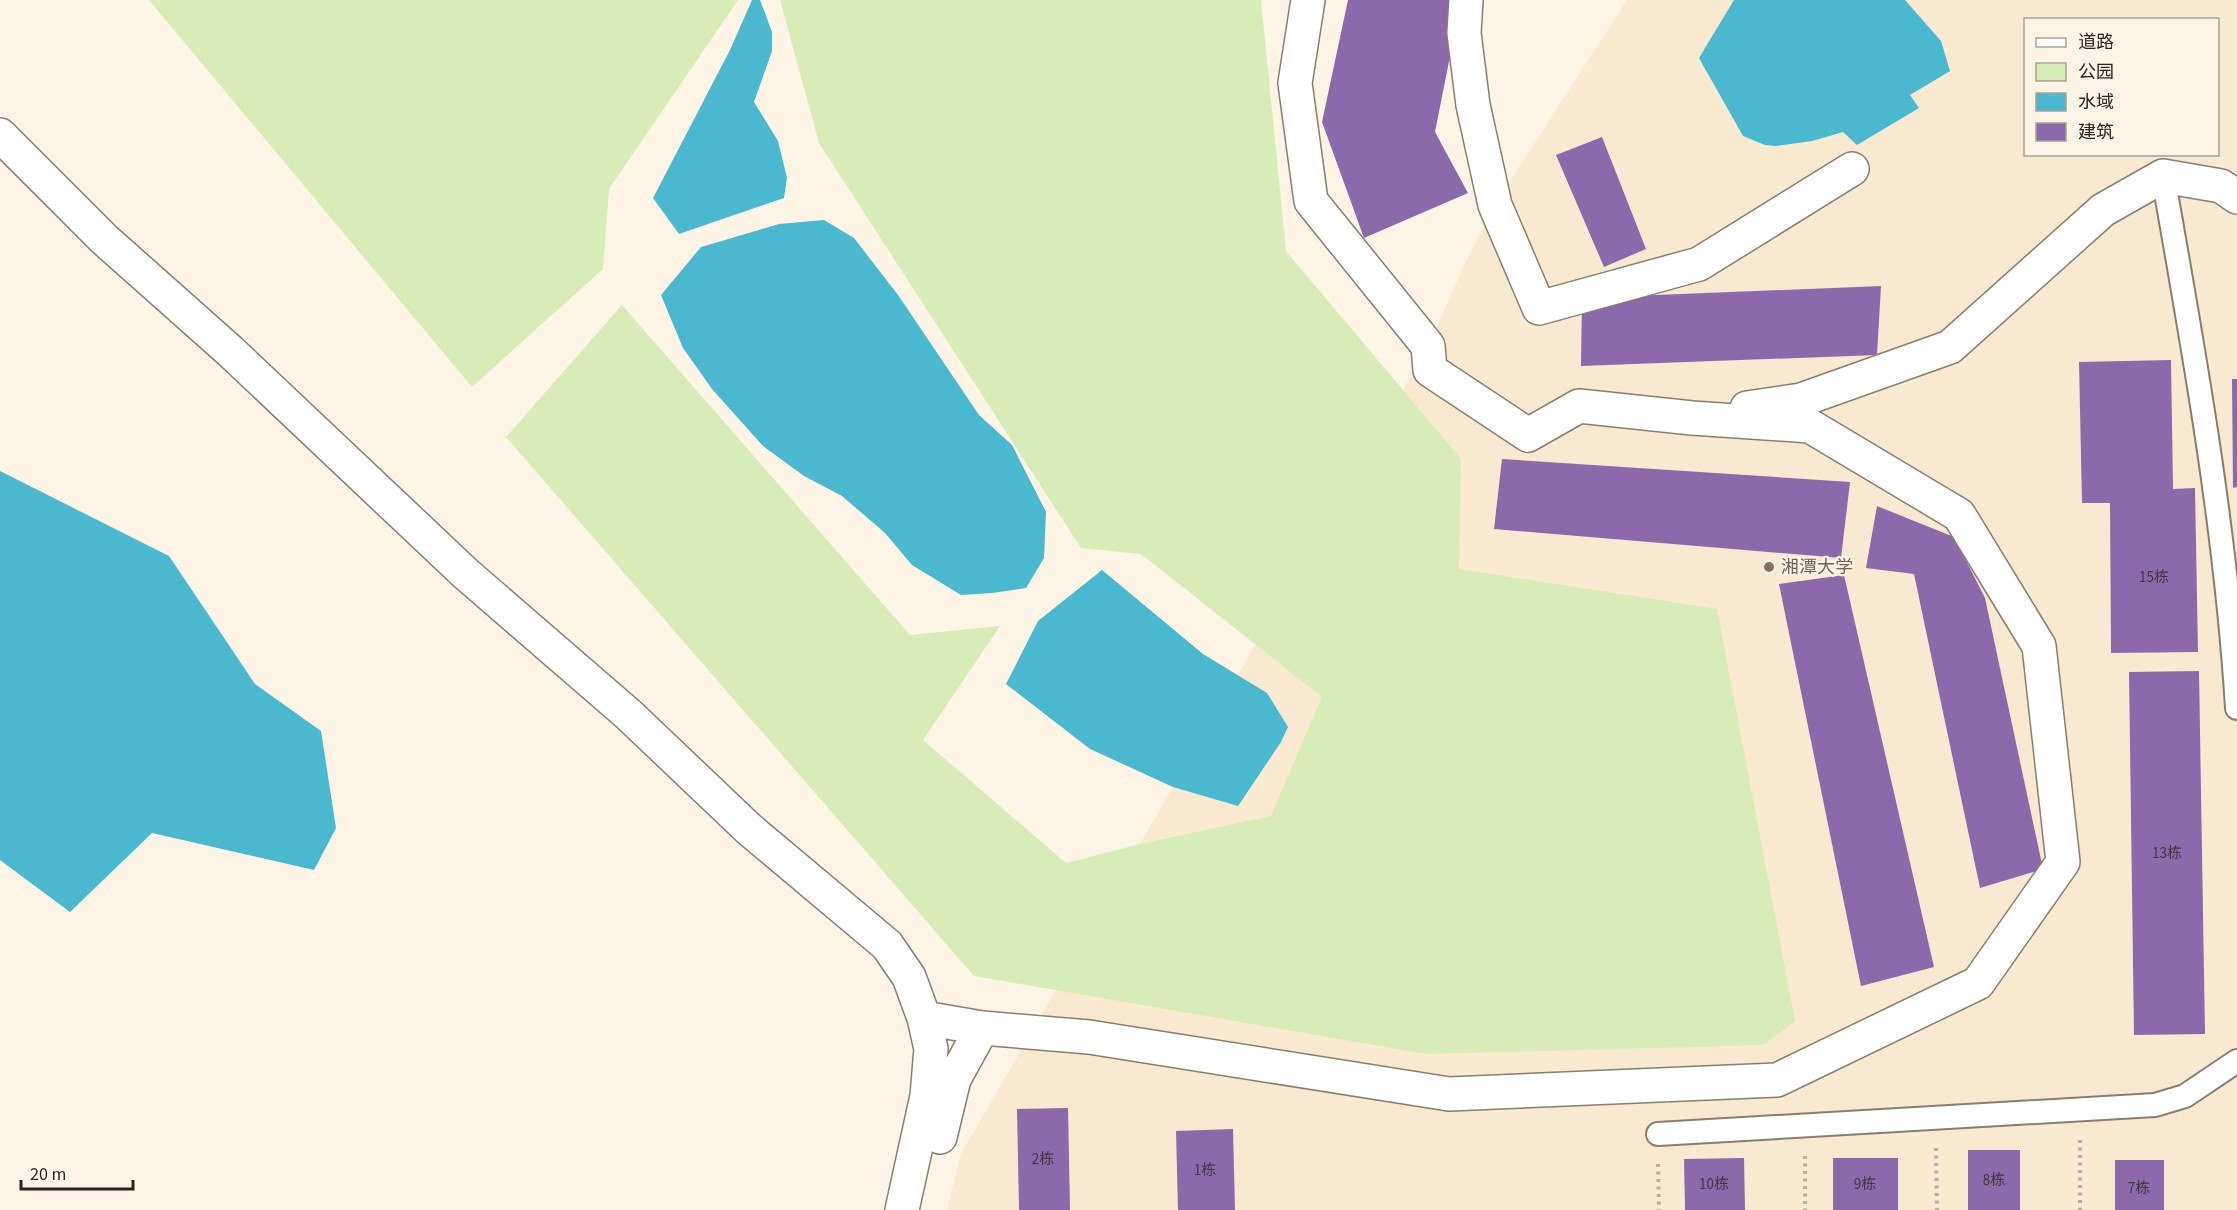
<svg xmlns="http://www.w3.org/2000/svg" width="2237" height="1210" viewBox="0 0 2237 1210" font-family="'Source Sans 3','Noto Sans SC',sans-serif">
<rect width="100%" height="100%" fill="#fdf4e6"/>
<path fill="#f9e9d1" fill-rule="evenodd" d="M 1627,0 L 2237,0 L 2237,1210 L 947,1210 L 961,1154 L 1428,346 L 1463,268 L 1495,204 ZM 2026,20 L 2218,20 L 2218,154 L 2026,154 Z"/>
<path fill="#d8ecb8" d="M 149,0 L 738,0 L 609,189 L 603,269 L 472,387 Z
M 780,0 L 1261,0 L 1286,251 L 1461,459 L 1459,569 L 1717,609 L 1795,1021 L 1764,1045 L 1426,1054 L 974,976 L 506,437 L 622,305 L 910,635 L 1000,626 L 923,740 L 1066,863 L 1140,844 L 1271,816 L 1322,697 L 1141,554 L 1081,548 L 819,143 Z"/>
<path fill="#4ab9cf" d="M 752,0 L 760,0 L 772,32 L 772,51 L 754,102 L 778,141 L 787,178 L 784,198 L 679,234 L 653,198 L 730,50 Z
M 1734,0 L 1905,0 L 1941,41 L 1950,71 L 1910,95 L 1919,108 L 1857,145 L 1843,132 L 1812,141 L 1776,146 L 1765,145 L 1743,136 L 1699,58 Z
M 824,220 L 854,238 L 898,295 L 979,415 L 1012,445 L 1046,512 L 1044,558 L 1026,588 L 992,593 L 961,595 L 912,565 L 885,533 L 842,496 L 804,476 L 763,446 L 712,389 L 683,348 L 661,295 L 701,247 L 779,224 Z
M 0,471 L 169,556 L 255,684 L 321,731 L 336,828 L 314,870 L 152,833 L 70,912 L 0,860 Z
M 1102,570 L 1203,654 L 1267,693 L 1288,727 L 1281,742 L 1238,806 L 1173,787 L 1090,749 L 1006,684 L 1038,621 Z"/>
<path fill="#8c69aa" d="M 1348,0 L 1457,0 L 1454,36 L 1435,132 L 1468,193 L 1364,238 L 1322,122 Z
M 1602,137 L 1646,249 L 1604,267 L 1556,155 Z
M 1881,286 L 1877,355 L 1581,366 L 1582,298 Z
M 2171,360 L 2173,489 L 2195,488 L 2198,652 L 2111,653 L 2110,503 L 2082,503 L 2079,362 Z
M 2232,379 L 2237,379 L 2237,487 L 2233,488 Z
M 1502,459 L 1850,482 L 1841,558 L 1494,529 Z
M 1877,506 L 1954,537 L 1985,598 L 2043,869 L 1980,888 L 1914,574 L 1866,568 Z
M 1844,575 L 1934,967 L 1861,986 L 1779,584 Z
M 2199,671 L 2205,1034 L 2134,1035 L 2129,672 Z
M 1068,1108 L 1070,1210 L 1019,1210 L 1017,1109 Z
M 1233,1129 L 1235,1210 L 1178,1210 L 1176,1131 Z
M 1968,1150 L 2020,1150 L 2020,1210 L 1968,1210 Z
M 1744,1158 L 1745,1210 L 1685,1210 L 1684,1159 Z
M 1833,1158 L 1898,1158 L 1898,1210 L 1833,1210 Z
M 2115,1160 L 2164,1160 L 2164,1210 L 2115,1210 Z"/>
<g fill="none" stroke-linecap="round" stroke-linejoin="round">
<g stroke="#897e6e" stroke-width="26">
<path id="service" d="M 2163,176 C 2194,352 2226,529 2237,708
M 1658,1134 L 2155,1105 L 2185,1096 L 2237,1061"/>
</g>
<g stroke="#897e6e" stroke-width="36">
<path id="minor" d="M 1466,0 L 1464,33 L 1473,105 L 1495,205 L 1539,308 L 1699,264 L 1852,169
M 0,135 L 104,239 L 230,351 L 465,573 L 628,714 L 750,830 L 887,945 L 909,977 L 924,1018 L 931,1049 L 927,1096 L 902,1210
M 1747,408 L 1801,400 L 1950,347 L 2103,210 L 2163,176 L 2221,186 L 2237,197
M 924,1018 L 982,1028 L 1089,1037 L 1449,1094 L 1777,1080 L 1978,983 L 2063,862 L 2039,646 L 1959,515 L 1810,426 L 1692,418 L 1579,406 L 1528,435 L 1430,370 L 1428,346 L 1311,201 L 1295,83 L 1308,0
M 940,1137 L 954,1079 L 982,1028"/>
</g>
<path stroke="#b7afa4" stroke-width="4" stroke-dasharray="3 4.5" stroke-linecap="butt" d="M 2080,1140 L 2080,1210
M 1936,1148 L 1937,1210
M 1805,1156 L 1805,1210
M 1658,1164 L 1659,1210"/>
<use href="#service" stroke="#fff" stroke-width="22"/>
<use href="#minor" stroke="#fff" stroke-width="33"/>
</g>
<circle fill="#8d6e63" stroke="#fdf4e6" stroke-width="2" cx="1769" cy="567" r="6"/>
<g text-anchor="middle" dominant-baseline="central" stroke-width="4.5" stroke-linejoin="round" paint-order="stroke">
<g font-size="15" fill="#423642">
<text x="2154" y="577">15栋</text>
<text x="2167" y="853">13栋</text>
<text x="1043" y="1159">2栋</text>
<text x="1205" y="1170">1栋</text>
<text x="1994" y="1180">8栋</text>
<text x="1714" y="1184">10栋</text>
<text x="1865" y="1184">9栋</text>
<text x="2139" y="1188">7栋</text>
</g>
<g font-size="18" fill="#785e54" stroke="#fdf4e6" text-anchor="start">
<text x="1781" y="567">湘潭大学</text>
</g>
</g>
<rect x="2024" y="18" width="195" height="138" fill="#fdf4e6" stroke="#a8a196" stroke-width="1.5"/>
<rect x="2036" y="38" width="30" height="9" fill="#ffffff" stroke="#a8a196" stroke-width="1.5"/>
<text x="2078" y="48" font-size="18" fill="#29251f">道路</text>
<rect x="2036" y="63" width="30" height="18" fill="#d8ecb8" stroke="#a8a196" stroke-width="1.5"/>
<text x="2078" y="78" font-size="18" fill="#29251f">公园</text>
<rect x="2036" y="93" width="30" height="18" fill="#4ab9cf" stroke="#a8a196" stroke-width="1.5"/>
<text x="2078" y="108" font-size="18" fill="#29251f">水域</text>
<rect x="2036" y="123" width="30" height="18" fill="#8c69aa" stroke="#a8a196" stroke-width="1.5"/>
<text x="2078" y="138" font-size="18" fill="#29251f">建筑</text>
<path d="M21 1180v9h112v-9" fill="none" stroke="#29251f" stroke-width="3"/>
<text x="30" y="1180" font-size="18" fill="#29251f" stroke="#fdf4e6" stroke-width="4.5" paint-order="stroke">20 m</text>
</svg>
